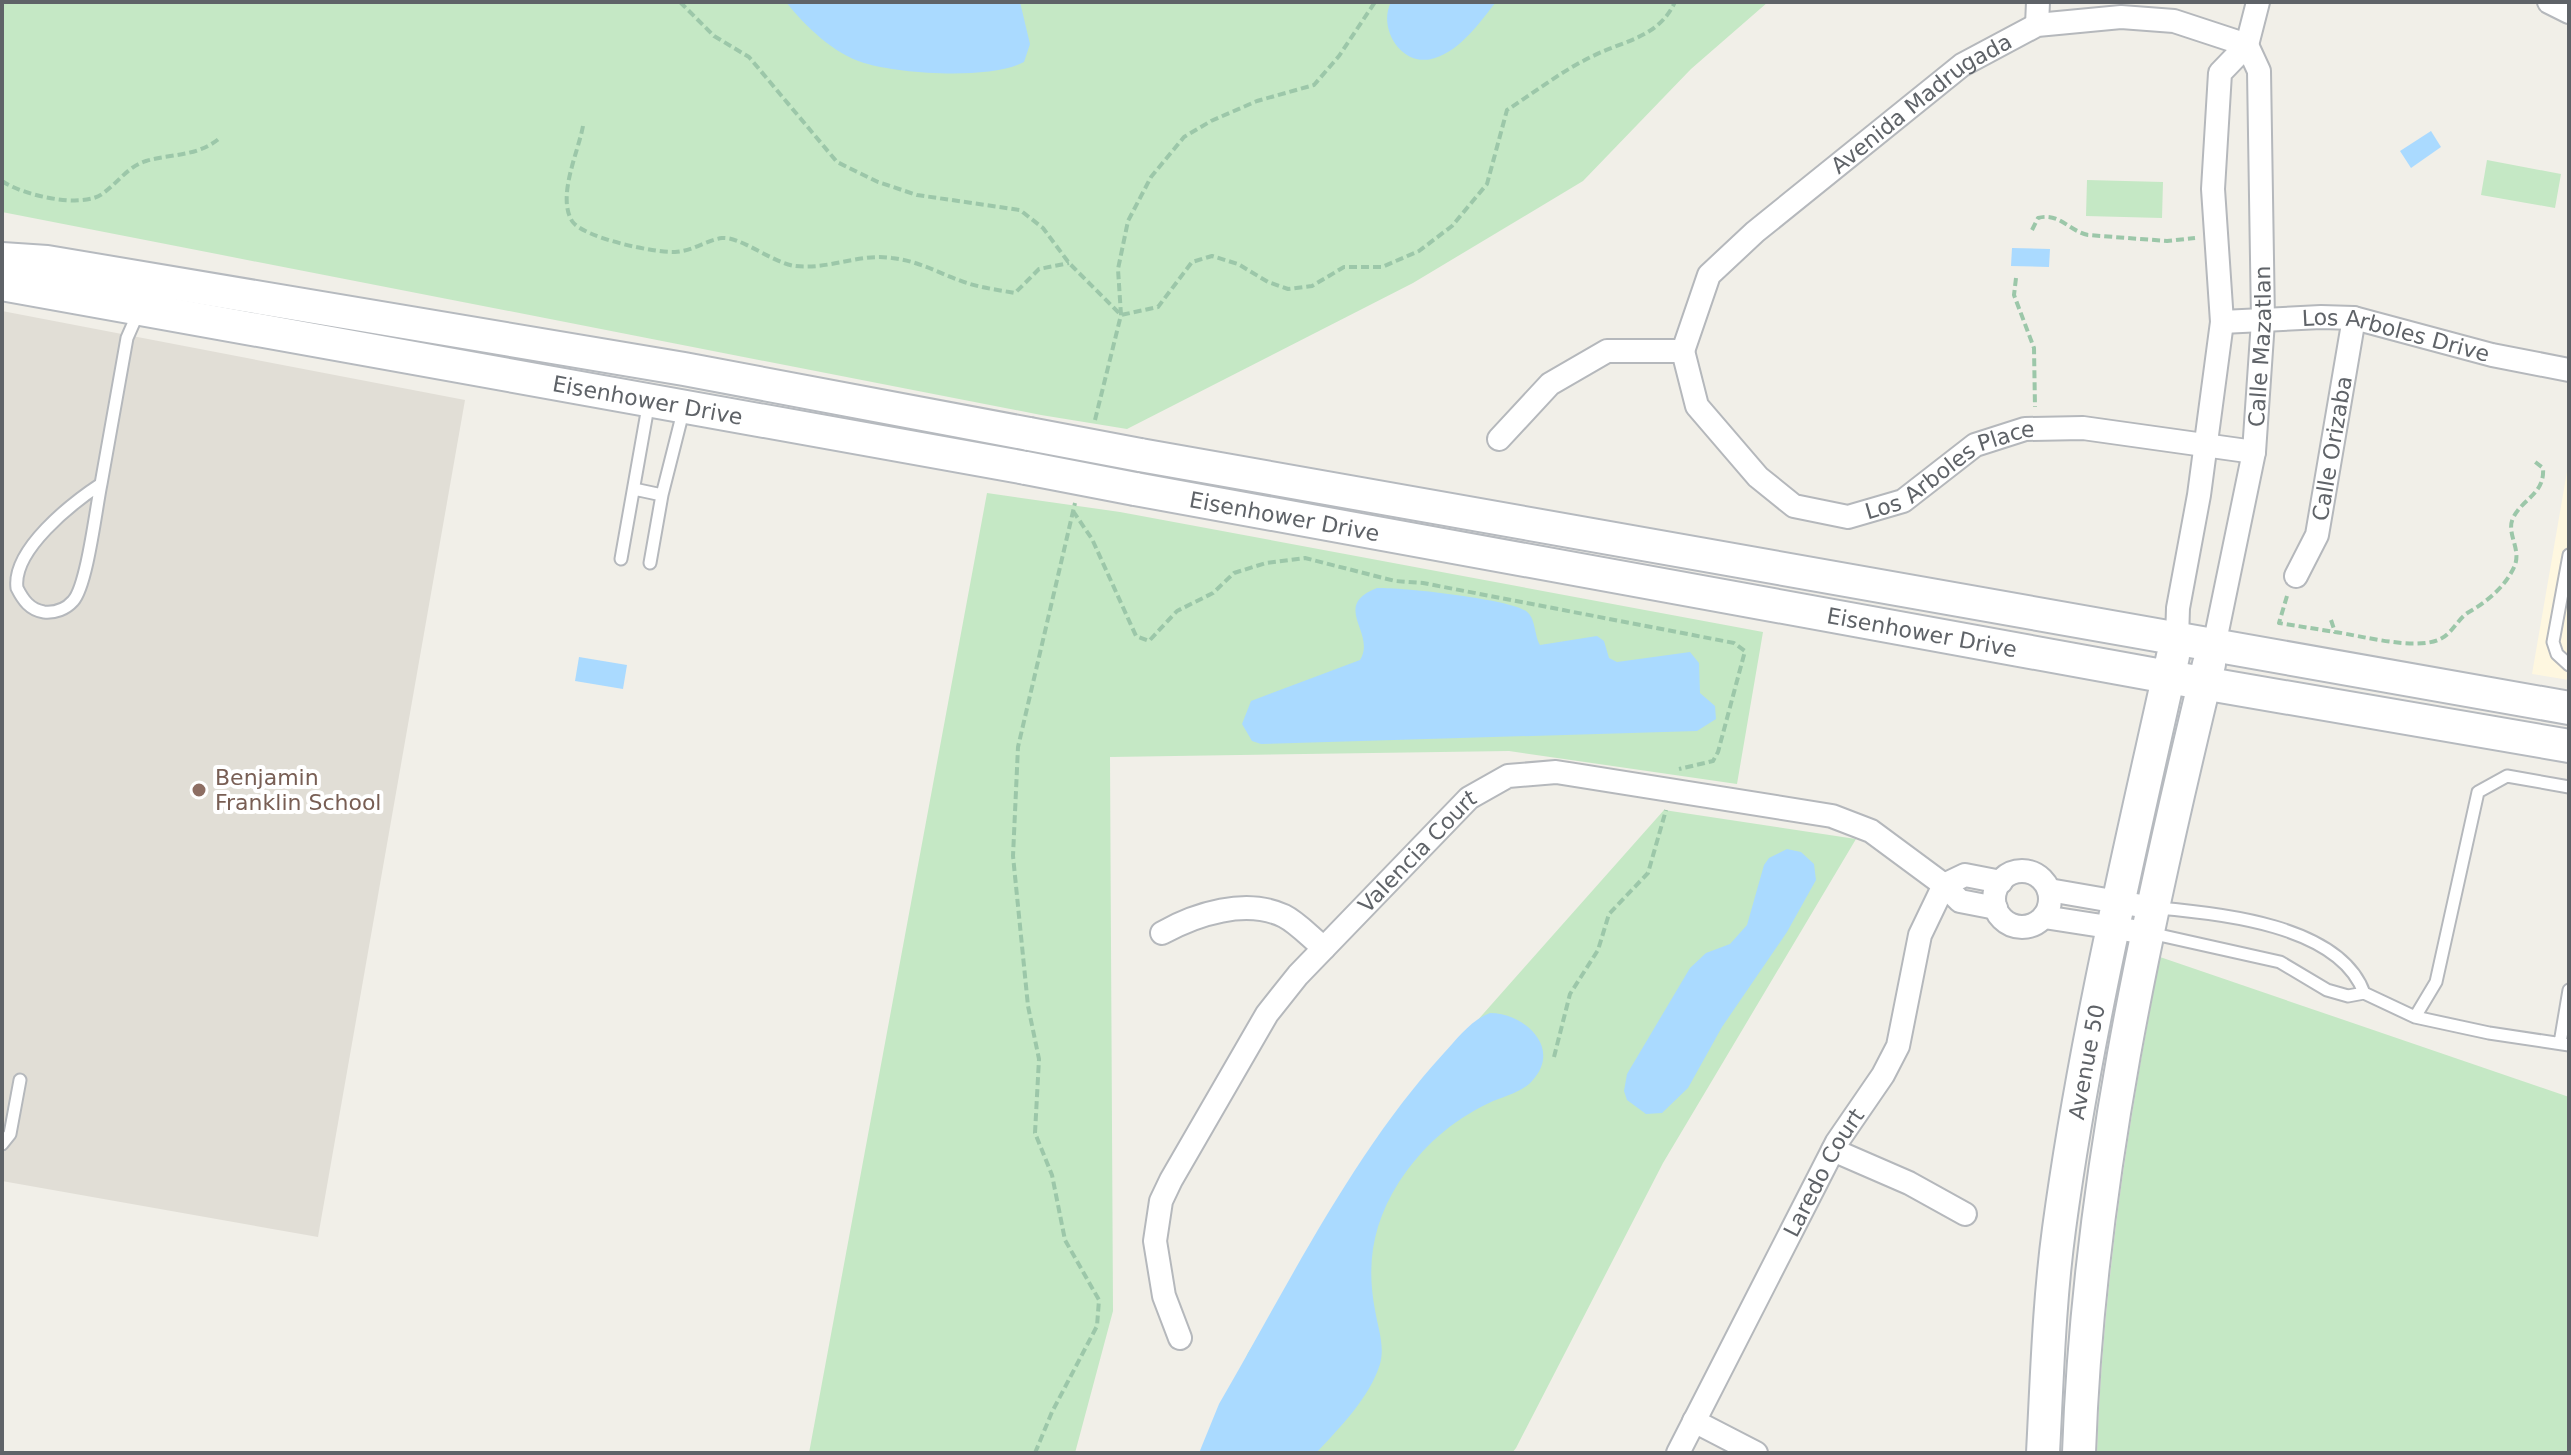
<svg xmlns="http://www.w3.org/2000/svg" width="2571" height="1455" viewBox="0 0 2571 1455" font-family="'DejaVu Sans',sans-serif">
<rect width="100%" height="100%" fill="#f1efe8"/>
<path fill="#fef7e0" d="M 2569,460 L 2569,680 L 2532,674 Z"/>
<path fill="#e1ded6" d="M 2,311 L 465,400 L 318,1237 L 2,1181 Z"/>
<path fill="#c5e8c5" d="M 2,2 L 1768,2 L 1691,69 L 1583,181 L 1413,283 L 1127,429 L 1041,415 L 2,212 Z
M 2487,160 L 2561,174 L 2555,208 L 2481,195 Z
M 2087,180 L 2163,182 L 2162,218 L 2086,216 Z
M 987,493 L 1120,512 L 1763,632 L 1737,784 L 1509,751 L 1110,757 L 1113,1311 L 1075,1453 L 809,1453 Z
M 1664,810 L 1856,839 L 1663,1163 L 1516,1448 L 1512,1453 L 1203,1453 L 1248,1353 L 1421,1084 Z
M 2160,957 L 2569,1097 L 2569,1453 L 2097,1453 C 2103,1284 2128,1123 2160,957 Z"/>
<path fill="#aadaff" d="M 786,2 L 1020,2 L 1030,44 L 1024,62 C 990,80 901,74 864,63 C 834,54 805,26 786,2 Z
M 1391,2 L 1496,2 C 1480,22 1461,50 1435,58 C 1403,69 1377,29 1391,2 Z
M 2431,131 L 2441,147 L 2411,168 L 2400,151 Z
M 2012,248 L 2050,249 L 2049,267 L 2011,266 Z
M 1377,588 C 1401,587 1509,599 1526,611 C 1536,618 1534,635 1540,645 L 1597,636 L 1604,641 L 1609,658 L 1617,662 L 1690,652 L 1699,663 L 1700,693 L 1715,706 L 1716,719 L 1697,731 L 1261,744 L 1252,741 L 1242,724 L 1251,701 L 1360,660 C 1377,633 1330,606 1377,588 Z
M 579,657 L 627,665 L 623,689 L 575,681 Z
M 1787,849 L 1801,852 L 1814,864 L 1816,880 L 1787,932 L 1722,1027 L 1688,1088 L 1662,1113 L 1646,1114 L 1627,1100 L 1624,1091 L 1627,1074 L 1690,968 L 1706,953 L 1730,944 L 1747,925 L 1764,865 L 1769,858 Z
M 1490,1013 C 1524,1013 1563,1048 1532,1081 C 1521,1093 1504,1096 1489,1103 C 1450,1122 1423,1146 1399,1182 C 1373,1223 1366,1263 1375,1310 C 1378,1328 1385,1346 1380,1364 C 1370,1397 1339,1429 1316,1453 L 1199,1453 L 1219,1404 C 1287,1287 1353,1152 1444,1053 C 1457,1039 1471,1020 1490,1013 Z"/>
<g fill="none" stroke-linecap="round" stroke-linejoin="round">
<g stroke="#b5b8bc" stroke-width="15">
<path id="service" d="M 101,484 C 96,508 87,586 73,601 C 66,609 55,613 44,612 C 30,610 23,600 17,588 C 12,550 72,503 101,484 Z
M 101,484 L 127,338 L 138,313
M 634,489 L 662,495
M 2569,555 L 2553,642 L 2557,654 L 2569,665
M 621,559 L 649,401
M 650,563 L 662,495 L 684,408
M 2157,908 C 2219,913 2340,925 2364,993
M 2150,933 L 2280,962 L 2327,990 L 2348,996 L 2364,993 L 2415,1017 L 2489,1033 L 2569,1045
M 2415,1017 L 2436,982 L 2478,792 L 2507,776 L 2569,787
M 2560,1043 L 2569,990
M 2,1144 L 10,1134 L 20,1080"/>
</g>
<g stroke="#b5b8bc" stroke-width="26">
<g id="minor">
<path d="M 2549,2 L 2569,12"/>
<path d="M 2037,25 L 2038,2"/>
<path id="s1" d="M 2222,322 L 2321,317 L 2354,318 L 2492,355 L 2569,370"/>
<path id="s2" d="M 1683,351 L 1709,275 L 1755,232 L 1962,65 L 2037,25 L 2121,17 L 2174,21 L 2247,45"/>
<path id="s3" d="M 1683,351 L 1697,406 L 1758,477 L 1794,506 L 1848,517 L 1903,501 L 1975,445 L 2025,429 L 2083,428 L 2254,452"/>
<path d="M 1499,439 L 1550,384 L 1607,351 L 1683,351"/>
<path id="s4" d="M 2296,576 L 2317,535 L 2354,318"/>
<path d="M 2177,639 L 2178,608 L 2199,495 L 2222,322 L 2213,189 L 2220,73 L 2247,45 L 2258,2"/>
<path id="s5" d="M 2214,646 L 2254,452 L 2263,321 L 2259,71 L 2247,45"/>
<circle cx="2022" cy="899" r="28"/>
<path d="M 1944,885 L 1965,875 L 2001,882"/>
<path d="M 2049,890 L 2153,908"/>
<path d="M 2044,917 L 2147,933"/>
<path d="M 1162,933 C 1196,914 1246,898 1284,916 C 1298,923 1311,938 1324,948"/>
<path d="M 1833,1150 L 1909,1183 L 1965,1214"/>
<path id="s6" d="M 1180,1338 L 1164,1296 L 1155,1241 L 1161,1201 L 1171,1180 L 1267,1014 L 1298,975 L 1469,798 L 1508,776 L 1556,772 L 1832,816 L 1871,831 L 1944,885 L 1960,901 L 1996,908"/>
<path d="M 1694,1421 L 1756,1453"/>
<path id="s7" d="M 1678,1453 L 1837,1142 L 1883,1075 L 1898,1046 L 1920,935 L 1944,885"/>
</g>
</g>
<g stroke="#b6babf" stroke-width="36">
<g id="secondary">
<path d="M 2,259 L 47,262 L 684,369 L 1029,434"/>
<path id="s8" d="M 2,284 L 1026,468"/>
<path d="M 1140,455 L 2569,708"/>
<path id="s9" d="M 1135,489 L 2168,677 L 2569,746"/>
<path id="s10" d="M 2043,1453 C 2047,1378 2049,1303 2059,1229 C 2085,1036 2131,846 2173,656"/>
<path d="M 2079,1453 C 2088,1186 2146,923 2209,664"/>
</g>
</g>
<path stroke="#9cc7a9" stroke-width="4" stroke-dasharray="8 4" stroke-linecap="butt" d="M 680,2 L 714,36 L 749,57 L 837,162 L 878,182 L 917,195 L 1020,210 L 1043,228 L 1069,263 L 1121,315 L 1158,307 L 1192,262 L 1212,256 L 1238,264 L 1268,282 L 1288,289 L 1312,286 L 1344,267 L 1382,267 L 1419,251 L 1452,226 L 1487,184 L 1507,110 C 1535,92 1563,70 1593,56 C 1625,40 1658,38 1675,2
M 583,126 C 578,153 557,196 572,221 C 583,238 655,253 675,252 C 693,251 707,240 722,238 C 740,236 773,263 795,266 C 828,270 860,253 892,258 C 920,261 942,275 967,283 C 982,288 999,290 1015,293 L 1039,269 L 1069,263
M 2,181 C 22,195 81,209 102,194 C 118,183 127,167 146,161 C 174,153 198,157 221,137
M 2032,230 L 2038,218 C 2059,212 2069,231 2088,235 L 2167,241 L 2195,238
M 2016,278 L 2014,295 L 2034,348 L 2035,407
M 1095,420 L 1121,315 L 1118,269 L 1128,221 L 1151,177 L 1184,137 L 1211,121 L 1257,101 L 1314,85 L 1339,56 L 1375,2
M 1073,511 L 1092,539 L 1136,636 L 1149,641 L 1177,611 L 1213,593 L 1234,573 L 1266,563 L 1305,558 L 1395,581 L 1423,583 L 1734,643 L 1745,651 L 1718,752 L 1713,761 L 1679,769
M 2287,596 L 2279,623 L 2335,632
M 2331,620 L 2335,632 C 2362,636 2413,650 2438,640 C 2452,635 2457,619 2469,612 C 2488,601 2506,586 2515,565 C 2521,548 2506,533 2513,518 C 2523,498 2545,494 2543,468 L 2534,461
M 1554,1057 L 1570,994 L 1598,950 L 1609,914 L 1648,873 L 1666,810
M 1035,1453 L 1052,1412 L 1097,1326 L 1099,1300 L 1065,1240 L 1052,1175 L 1035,1133 L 1039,1059 L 1028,1006 L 1013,856 L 1018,747 L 1075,503"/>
<use href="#service" stroke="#fff" stroke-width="11"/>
<use href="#minor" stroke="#fff" stroke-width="22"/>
<use href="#secondary" stroke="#fff" stroke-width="32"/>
<g stroke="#b6babf" stroke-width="36" stroke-linecap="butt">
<path id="secondary-bridge" d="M 1029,434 L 1140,455
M 1026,468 L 1135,489"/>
</g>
<use href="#secondary-bridge" stroke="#fff" stroke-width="32"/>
</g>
<circle fill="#8d6e63" stroke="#fff" stroke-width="3" cx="199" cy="790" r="8"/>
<g text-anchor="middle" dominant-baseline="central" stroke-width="8" stroke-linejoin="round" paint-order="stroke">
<g font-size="22" fill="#5f6368" stroke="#fff">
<text stroke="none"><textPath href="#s2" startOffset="354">Avenida Madrugada</textPath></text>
<text stroke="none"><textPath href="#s1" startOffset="176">Los Arboles Drive</textPath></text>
<text stroke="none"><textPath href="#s5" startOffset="304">Calle Mazatlan</textPath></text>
<text stroke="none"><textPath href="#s8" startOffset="656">Eisenhower Drive</textPath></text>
<text stroke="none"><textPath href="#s4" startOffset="134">Calle Orizaba</textPath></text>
<text stroke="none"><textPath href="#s3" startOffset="366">Los Arboles Place</textPath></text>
<text stroke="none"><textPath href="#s9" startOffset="152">Eisenhower Drive</textPath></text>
<text stroke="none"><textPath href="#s9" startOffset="800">Eisenhower Drive</textPath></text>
<text stroke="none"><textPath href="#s6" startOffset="578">Valencia Court</textPath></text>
<text stroke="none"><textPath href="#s10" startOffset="394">Avenue 50</textPath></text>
<text stroke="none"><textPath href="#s7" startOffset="316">Laredo Court</textPath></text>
</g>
<g font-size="22" fill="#785e54" stroke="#fff" text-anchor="start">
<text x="215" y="777">Benjamin<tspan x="215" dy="25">Franklin School</tspan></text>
</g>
</g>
<rect width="2571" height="1455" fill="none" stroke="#5f6368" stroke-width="8"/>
</svg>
